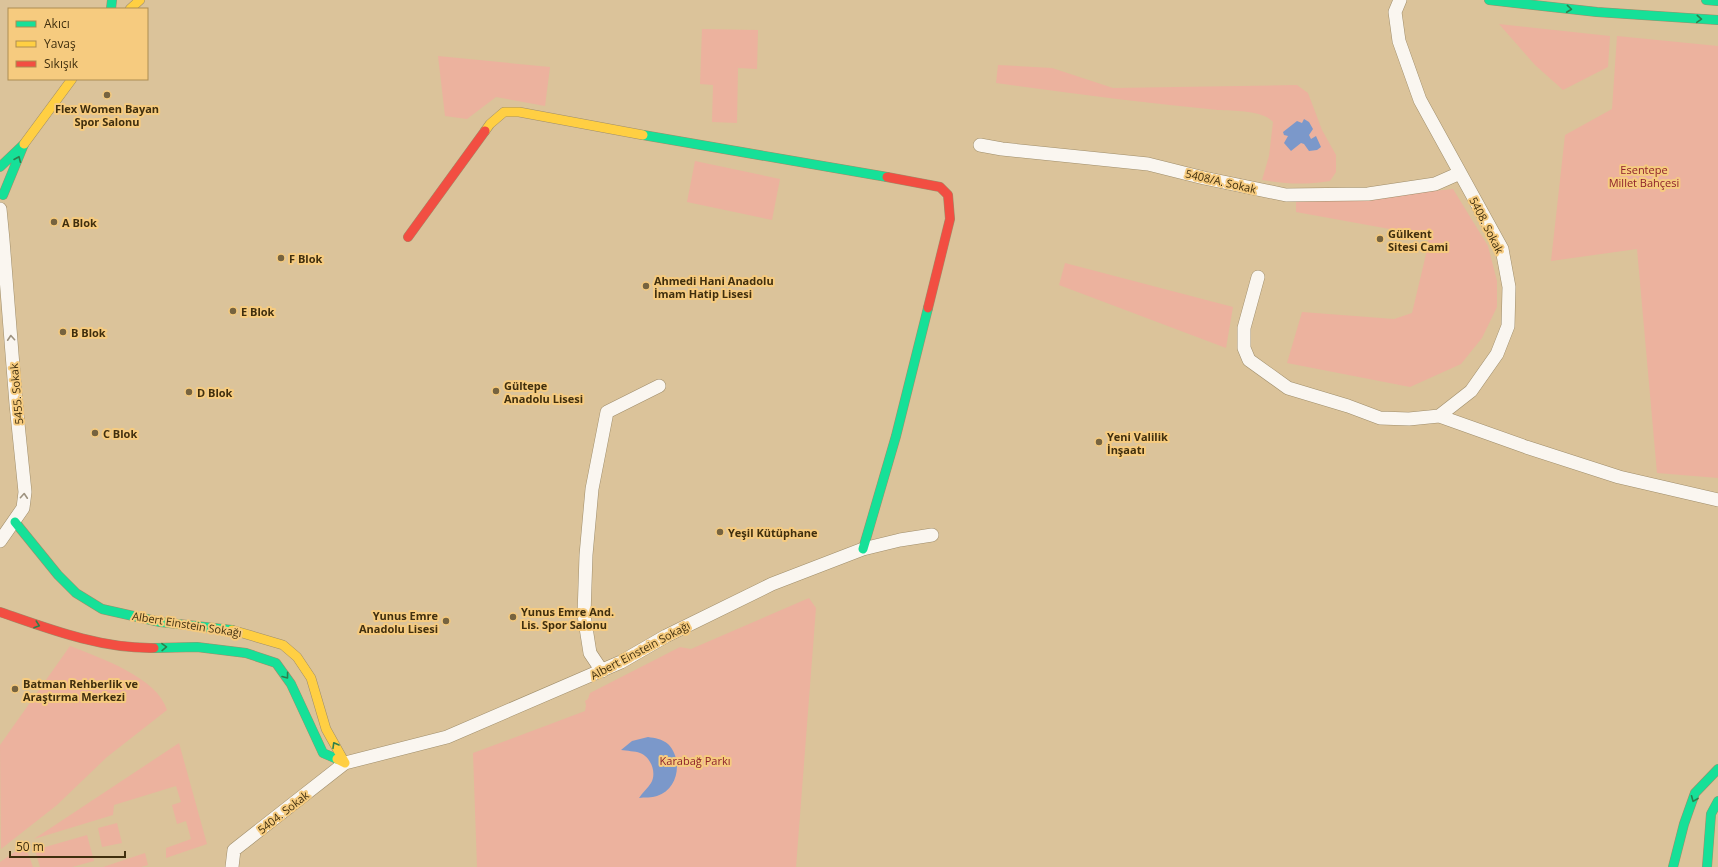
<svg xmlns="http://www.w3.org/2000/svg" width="1718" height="867" viewBox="0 0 1718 867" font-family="'Open Sans',sans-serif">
<rect width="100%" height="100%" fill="#dbc39a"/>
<path fill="#ecb29e" d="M 1499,24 L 1610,36 L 1608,67 L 1563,90 L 1535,65 Z
M 702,29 L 758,30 L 757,69 L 738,68 L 737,123 L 712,122 L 713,85 L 700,84 Z
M 1617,36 L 1718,46 L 1718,478 L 1657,473 L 1637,249 L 1551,261 L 1565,135 L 1612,109 Z
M 438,56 L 550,67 L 545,106 L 496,97 L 467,119 L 445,116 Z
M 998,65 L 1052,68 L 1113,88 L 1297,85 L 1308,93 L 1322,130 L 1336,155 L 1336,172 L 1330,181 C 1303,185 1289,184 1262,180 L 1269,156 L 1273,122 C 1263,110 1233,111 1218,110 C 1144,103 1070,93 996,83 Z
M 695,161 L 780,179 L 772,220 L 687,202 Z
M 1453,189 L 1488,246 L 1497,281 L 1497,307 L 1482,338 L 1461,364 L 1410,387 L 1287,363 L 1302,312 L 1394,319 L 1412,313 L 1428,246 L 1428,236 L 1296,212 L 1296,200 L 1332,201 Z
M 1065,263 L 1233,307 L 1226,348 L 1059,285 Z
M 809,598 L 816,608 L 796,867 L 477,867 L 473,753 L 585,711 L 586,705 L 585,701 L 588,699 L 590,693 L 680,647 L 691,649 Z
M 70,646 C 100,658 157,677 167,710 L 107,757 L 57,805 L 1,849 L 0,745 Z
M 179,743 L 207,844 L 166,858 L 166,848 L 191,839 L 186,821 L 177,824 L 172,805 L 181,802 L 176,786 L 114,805 L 113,815 L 34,839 Z
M 117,823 L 122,843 L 102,847 L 98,828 Z
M 87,835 L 94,861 L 72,867 L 40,867 L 35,850 Z
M 25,845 L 33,867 L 0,867 L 0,862 Z
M 145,853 L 148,865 L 141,867 L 103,867 Z"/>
<path fill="#7b98ca" d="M 1304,119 L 1309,122 L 1313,129 L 1309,135 L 1311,139 L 1316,136 L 1321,147 L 1317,150 L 1309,151 L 1304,144 L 1301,143 L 1291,151 L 1284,143 L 1288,136 L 1284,135 L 1283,132 L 1297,121 L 1302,123 Z
M 648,737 C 655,738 662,739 668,744 C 683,759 679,789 657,796 C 652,798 644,797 639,798 C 642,793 648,788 651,783 C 657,773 651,757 640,753 C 635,751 627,751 621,750 L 632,741 Z"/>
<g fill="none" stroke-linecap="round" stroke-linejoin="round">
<g stroke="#9f8d6a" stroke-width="14">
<path id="street" d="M 980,145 L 1002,149 L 1148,164 L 1204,178 L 1286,195 L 1368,194 L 1435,184 L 1460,173
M 0,237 L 3,240 L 0,209
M 1258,277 L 1244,328 L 1244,348 L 1249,360 L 1288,388 L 1348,406 L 1380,418 L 1409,419 L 1439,416 L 1471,391 L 1497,354 L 1508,326 L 1509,287 L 1502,249 L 1420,100 L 1399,41 L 1395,12 L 1400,0
M 1439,416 L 1526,447 L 1619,477 L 1718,500
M 0,541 L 23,508 L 25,492 L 16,404 L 3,240
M 602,671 L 590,653 L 584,615 L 586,555 L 592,489 L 607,412 L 659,386
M 232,867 L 234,850 L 345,763 L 447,737 L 621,662 L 666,636 L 772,584 L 863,549 L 900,540 L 932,535"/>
</g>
<g stroke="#9f8d6a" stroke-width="10">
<path id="fast" d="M 1489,0 L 1597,12 L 1718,20
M 1706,0 L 1718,1
M 111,9 L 112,0
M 643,135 L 887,177
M 0,167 L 24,144 L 3,195
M 15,522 L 58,575 L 76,593 L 102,609 L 160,622 L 232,630
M 863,549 L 896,436 L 928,308
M 154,648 L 197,647 L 246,653 L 276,663 L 291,684 L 323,753 L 337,759
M 1673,867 L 1684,824 L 1695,793 L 1718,769
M 1707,867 L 1711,814 L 1718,801"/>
</g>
<g stroke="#9f8d6a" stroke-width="10">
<path id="slow" d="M 130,9 L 140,0
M 485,131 L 490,124 L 504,112 L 519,112 L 643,135
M 24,144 L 72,79
M 232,630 L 283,645 L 297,657 L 311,678 L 326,729 L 345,763 L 337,759"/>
</g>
<g stroke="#9f8d6a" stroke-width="10">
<path id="jam" d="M 887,177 L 940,187 L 948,195 L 950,219 L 928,308
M 408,237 L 485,131
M 0,612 C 49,629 101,649 154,648"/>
</g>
<use href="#street" stroke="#faf6f0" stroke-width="13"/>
<use href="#fast" stroke="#16e098" stroke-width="9"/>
<use href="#slow" stroke="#ffcf43" stroke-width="9"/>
<use href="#jam" stroke="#f24e42" stroke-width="9"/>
</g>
<defs><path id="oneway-chevron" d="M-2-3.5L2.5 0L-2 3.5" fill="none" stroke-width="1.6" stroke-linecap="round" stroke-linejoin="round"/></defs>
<g stroke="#2d7f4c">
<use href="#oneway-chevron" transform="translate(1569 9) rotate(6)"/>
<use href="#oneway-chevron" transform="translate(1699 19) rotate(4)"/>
<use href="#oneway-chevron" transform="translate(18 159) rotate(-67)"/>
<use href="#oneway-chevron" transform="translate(37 625) rotate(19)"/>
<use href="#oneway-chevron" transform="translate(164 647) rotate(-1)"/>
<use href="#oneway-chevron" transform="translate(286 676) rotate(53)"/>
<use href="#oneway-chevron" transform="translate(335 745) rotate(-120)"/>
<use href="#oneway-chevron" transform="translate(1694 799) rotate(112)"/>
</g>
<g stroke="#9d927f">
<use href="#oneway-chevron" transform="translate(11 338) rotate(-94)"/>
<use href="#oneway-chevron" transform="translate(24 496) rotate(-86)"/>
</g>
<g fill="#76633f" stroke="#f6cb7f" stroke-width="1.5">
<circle cx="107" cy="95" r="4"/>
<circle cx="54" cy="222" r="4"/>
<circle cx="1380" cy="239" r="4"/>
<circle cx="281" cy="258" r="4"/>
<circle cx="646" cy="286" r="4"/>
<circle cx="233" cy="311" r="4"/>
<circle cx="63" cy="332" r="4"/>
<circle cx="496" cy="391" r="4"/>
<circle cx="189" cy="392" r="4"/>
<circle cx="95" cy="433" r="4"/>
<circle cx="1099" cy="442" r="4"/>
<circle cx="720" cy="532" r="4"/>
<circle cx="513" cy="617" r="4"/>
<circle cx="446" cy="621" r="4"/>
<circle cx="15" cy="689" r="4"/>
</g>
<g text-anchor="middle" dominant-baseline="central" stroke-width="4" stroke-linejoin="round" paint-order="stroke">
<g font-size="11" font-weight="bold" fill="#402f0e" stroke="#f6cb7f" text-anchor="start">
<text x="107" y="108" text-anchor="middle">Flex Women Bayan<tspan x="107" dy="13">Spor Salonu</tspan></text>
<text x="62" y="222">A Blok</text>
<text x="1388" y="233">Gülkent<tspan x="1388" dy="13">Sitesi Cami</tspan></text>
<text x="289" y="258">F Blok</text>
<text x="654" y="280">Ahmedi Hani Anadolu<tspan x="654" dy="13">İmam Hatip Lisesi</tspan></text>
<text x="241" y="311">E Blok</text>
<text x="71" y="332">B Blok</text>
<text x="504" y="385">Gültepe<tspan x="504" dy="13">Anadolu Lisesi</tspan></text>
<text x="197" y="392">D Blok</text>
<text x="103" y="433">C Blok</text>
<text x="1107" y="436">Yeni Valilik<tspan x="1107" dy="13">İnşaatı</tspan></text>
<text x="728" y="532">Yeşil Kütüphane</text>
<text x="521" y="611">Yunus Emre And.<tspan x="521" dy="13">Lis. Spor Salonu</tspan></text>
<text x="438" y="615" text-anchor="end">Yunus Emre<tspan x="438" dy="13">Anadolu Lisesi</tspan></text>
<text x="23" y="683">Batman Rehberlik ve<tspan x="23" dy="13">Araştırma Merkezi</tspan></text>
</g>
<g font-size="11" fill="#8d222b" stroke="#f6cb7f">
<text x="1644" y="169">Esentepe<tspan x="1644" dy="13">Millet Bahçesi</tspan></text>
<text x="695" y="760">Karabağ Parkı</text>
</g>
<g font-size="11" fill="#402f0e" stroke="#f6cb7f">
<text transform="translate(1221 181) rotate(13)">5408/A. Sokak</text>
<text transform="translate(1487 225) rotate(63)">5408. Sokak</text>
<text transform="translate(16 394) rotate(-95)">5455. Sokak</text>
<text transform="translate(187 624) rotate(9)">Albert Einstein Sokağı</text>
<text transform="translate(640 650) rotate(-28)">Albert Einstein Sokağı</text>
<text transform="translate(283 812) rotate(-38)">5404. Sokak</text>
</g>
</g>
<rect x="8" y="8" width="140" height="72" fill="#f6cb7f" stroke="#ad8d52"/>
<rect x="16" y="21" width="20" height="6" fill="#16e098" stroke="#ad8d52"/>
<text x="44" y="28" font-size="12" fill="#402f0e">Akıcı</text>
<rect x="16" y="41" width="20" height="6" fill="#ffcf43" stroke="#ad8d52"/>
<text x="44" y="48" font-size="12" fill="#402f0e">Yavaş</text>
<rect x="16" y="61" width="20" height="6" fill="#f24e42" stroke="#ad8d52"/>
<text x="44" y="68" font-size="12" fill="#402f0e">Sıkışık</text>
<path d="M10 851v6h115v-6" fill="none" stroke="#402f0e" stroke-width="2"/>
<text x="16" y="851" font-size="12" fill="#402f0e" stroke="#f6cb7f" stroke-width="3" paint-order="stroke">50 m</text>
</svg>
